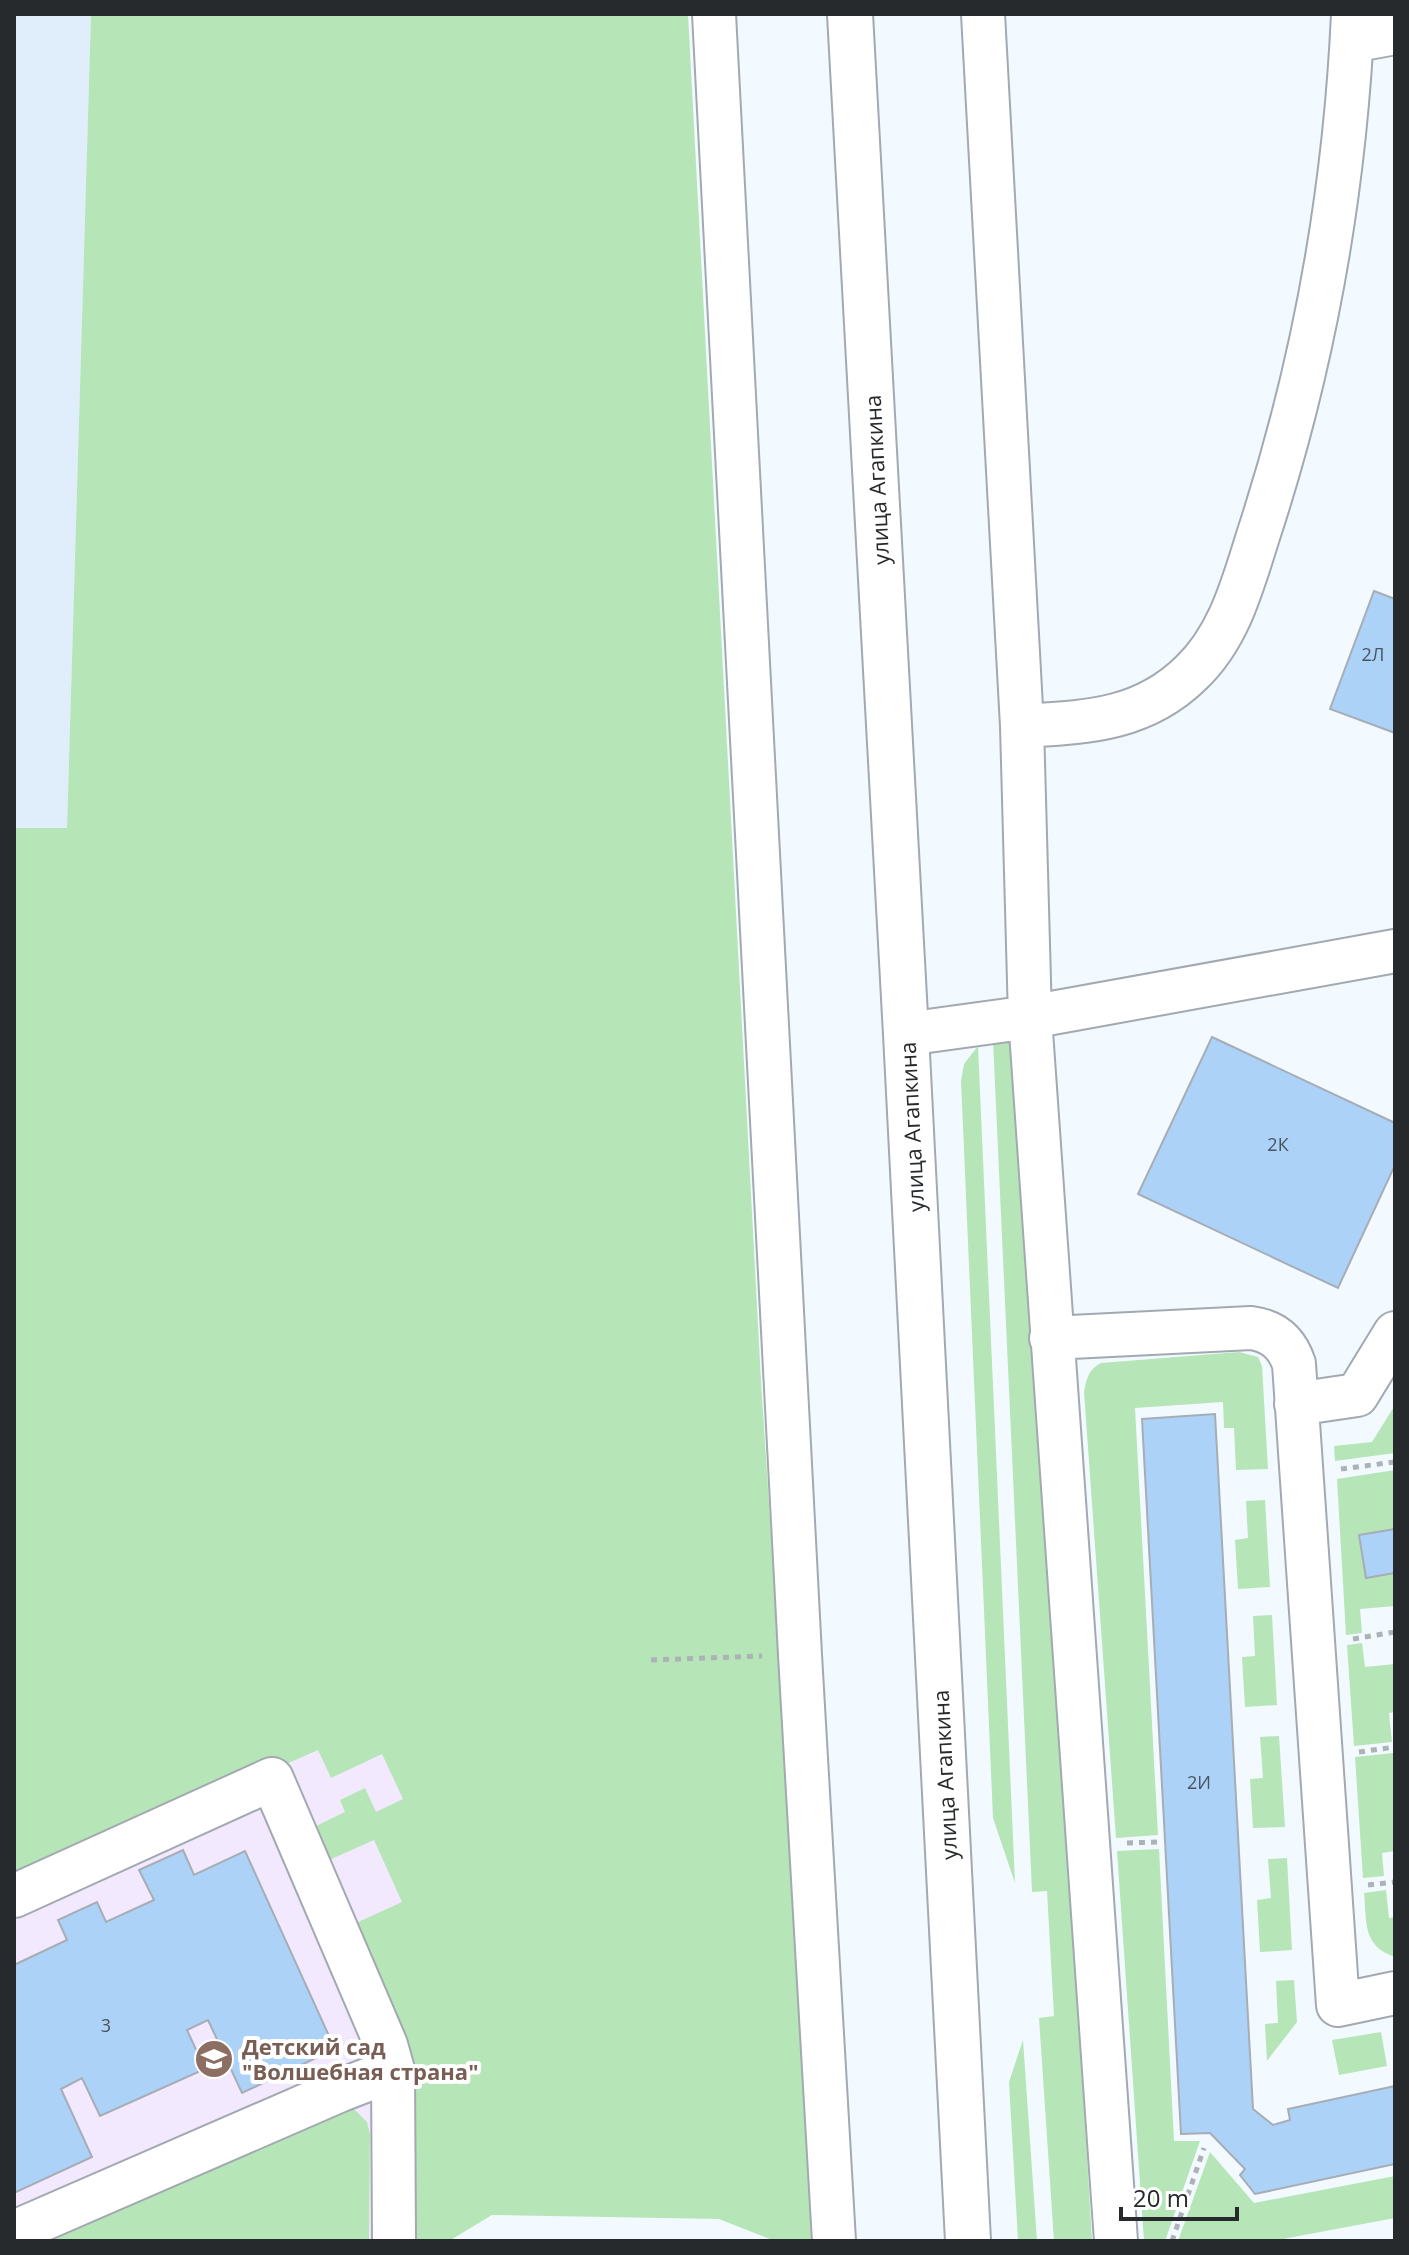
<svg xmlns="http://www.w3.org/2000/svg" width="1409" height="2255" viewBox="0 0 1409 2255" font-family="'Open Sans',sans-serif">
<rect width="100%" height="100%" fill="#f2f9ff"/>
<path fill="#e0eefc" d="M 14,14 L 91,14 L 67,828 L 14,828 Z"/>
<path fill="#f3e9fe" d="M 422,1694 L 411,2241 L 14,2241 L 14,1878 Z"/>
<path fill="#b6e6b7" d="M 91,14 L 688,14 L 761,1381 L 817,2241 L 775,2241 L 719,2219 L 492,2215 L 449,2241 L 404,2241 L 343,1929 L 402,1902 L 374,1840 L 327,1861 L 312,1833 L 318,1825 L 345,1812 L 340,1800 L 365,1788 L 376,1812 L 403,1799 L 382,1754 L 331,1778 L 318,1750 L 14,1884 L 14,828 L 67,828 Z
M 1005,1038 L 1018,1043 L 1022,1054 L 1092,2241 L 1054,2241 L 1039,2018 L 1054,2016 L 1047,1891 L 1032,1892 L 993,1040 Z
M 978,1046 L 1015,1883 L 993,1818 L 961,1081 L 964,1064 Z
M 1239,1352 L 1258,1357 L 1262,1366 L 1268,1469 L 1236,1470 L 1234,1428 L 1224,1428 L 1223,1402 L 1135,1408 L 1158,1835 L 1116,1838 L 1084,1392 C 1087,1378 1088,1370 1101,1363 Z
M 1395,1405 L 1395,1453 L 1335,1461 L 1334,1446 L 1372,1442 Z
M 1395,1470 L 1395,1606 L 1360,1609 L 1362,1633 L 1346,1635 L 1337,1479 Z
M 1265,1500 L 1270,1587 L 1238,1589 L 1235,1540 L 1248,1538 L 1246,1501 Z
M 1272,1615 L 1277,1705 L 1245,1707 L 1242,1657 L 1255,1656 L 1253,1616 Z
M 1362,1643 L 1365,1667 L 1395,1664 L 1395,1712 L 1389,1713 L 1392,1742 L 1354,1746 L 1347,1645 Z
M 1279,1736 L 1285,1827 L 1253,1828 L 1250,1779 L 1263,1778 L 1260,1737 Z
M 1393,1753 L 1395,1780 L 1395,1851 L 1382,1853 L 1384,1876 L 1363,1878 L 1355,1757 Z
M 1159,1849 L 1174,2141 L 1200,2141 L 1165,2241 L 1144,2241 L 1117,1851 Z
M 1287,1858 L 1292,1950 L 1260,1952 L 1257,1900 L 1271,1898 L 1268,1859 Z
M 1386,1890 L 1389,1918 L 1395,1917 L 1395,1957 C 1362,1946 1367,1922 1364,1893 Z
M 1294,1980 L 1297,2022 L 1267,2061 L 1265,2024 L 1278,2023 L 1276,1981 Z
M 1381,2032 L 1387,2066 L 1339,2075 L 1332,2040 Z
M 1023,2040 L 1037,2241 L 1018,2241 L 1009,2082 Z
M 351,2106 L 367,2122 L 370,2134 L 369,2241 L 20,2241 Z
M 1210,2152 L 1254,2203 L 1395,2176 L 1395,2218 L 1272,2241 L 1178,2241 Z"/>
<path fill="#acd2f8" stroke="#a6adb5" stroke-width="2" d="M 1374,591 L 1395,599 L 1395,733 L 1330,709 Z
M 1212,1037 L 1395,1123 L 1395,1165 L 1338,1288 L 1138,1194 Z
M 1215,1414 L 1253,2109 L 1273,2125 L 1290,2120 L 1288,2109 L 1395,2086 L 1395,2164 L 1255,2194 L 1240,2175 L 1245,2169 L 1210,2133 L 1181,2134 L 1142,1419 Z
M 1395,1529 L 1395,1573 L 1366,1578 L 1359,1535 Z
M 183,1850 L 194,1875 L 245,1851 L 335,2049 L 242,2093 L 208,2020 L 187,2030 L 205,2069 L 100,2116 L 82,2078 L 61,2089 L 92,2157 L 14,2193 L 14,1965 L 67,1940 L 58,1920 L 97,1902 L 106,1922 L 154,1900 L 139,1870 Z"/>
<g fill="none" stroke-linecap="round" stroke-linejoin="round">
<g stroke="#a2a9b1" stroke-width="46">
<path id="minor" d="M 714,14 L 800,1655 L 834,2241
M 983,14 L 1022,726 L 1030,1017 L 1116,2241
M 1352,41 L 1395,33
M 1022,726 C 1086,722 1142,721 1191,673 C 1230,636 1243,583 1259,533 C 1314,365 1345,190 1353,14
M 906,1034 L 1030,1017 L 1395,951
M 1051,1338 L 1251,1328 C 1273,1331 1287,1343 1294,1364 L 1338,2005 L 1395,1993
M 1296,1404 L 1357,1395 L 1395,1333
M 14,1896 L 272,1779 L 386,2045 L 393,2070 L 394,2241
M 14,2232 L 341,2090 L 393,2070"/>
</g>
<g stroke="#a2a9b1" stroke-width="48">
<path id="major" d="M 850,14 L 906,1034 L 968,2241"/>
</g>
<path stroke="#adb2b7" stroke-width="5" stroke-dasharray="6 6" stroke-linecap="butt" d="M 1341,1469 L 1395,1462
M 1353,1639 L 1395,1632
M 651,1660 L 762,1656
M 1359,1752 L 1395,1747
M 1127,1843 L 1158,1842
M 1368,1885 L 1395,1882
M 1172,2241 L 1204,2148"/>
<use href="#minor" stroke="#fff" stroke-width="42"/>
<use href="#major" stroke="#fff" stroke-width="44"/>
</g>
<defs>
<g id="school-disc" transform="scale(2)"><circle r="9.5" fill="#8d6e63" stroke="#fff"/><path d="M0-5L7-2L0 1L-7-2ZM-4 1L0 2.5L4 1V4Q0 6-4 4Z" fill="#fff"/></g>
</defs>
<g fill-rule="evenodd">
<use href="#school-disc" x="214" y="2059"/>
</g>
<g text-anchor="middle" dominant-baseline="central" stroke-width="8" stroke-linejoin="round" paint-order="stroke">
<g font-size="18" fill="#48545f">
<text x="1373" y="654">2Л</text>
<text x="1278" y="1144">2К</text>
<text x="1199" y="1782">2И</text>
<text x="106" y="2025">3</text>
</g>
<g font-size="22" fill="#272a2c" stroke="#fff">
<text transform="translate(876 480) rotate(-93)">улица Агапкина</text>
<text transform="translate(911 1127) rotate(-93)">улица Агапкина</text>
<text transform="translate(944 1775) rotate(-93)">улица Агапкина</text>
</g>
<g font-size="22" font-weight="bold" fill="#785e54" stroke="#fff" text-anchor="start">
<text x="242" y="2046">Детский сад<tspan x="242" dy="25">"Волшебная страна"</tspan></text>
</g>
</g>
<rect width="1409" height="2255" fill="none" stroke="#272a2c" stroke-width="32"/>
<path d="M1121 2207v12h116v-12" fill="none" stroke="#272a2c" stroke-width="4"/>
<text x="1133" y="2207" font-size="24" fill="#272a2c" stroke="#ffffff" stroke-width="6" paint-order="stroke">20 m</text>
</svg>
